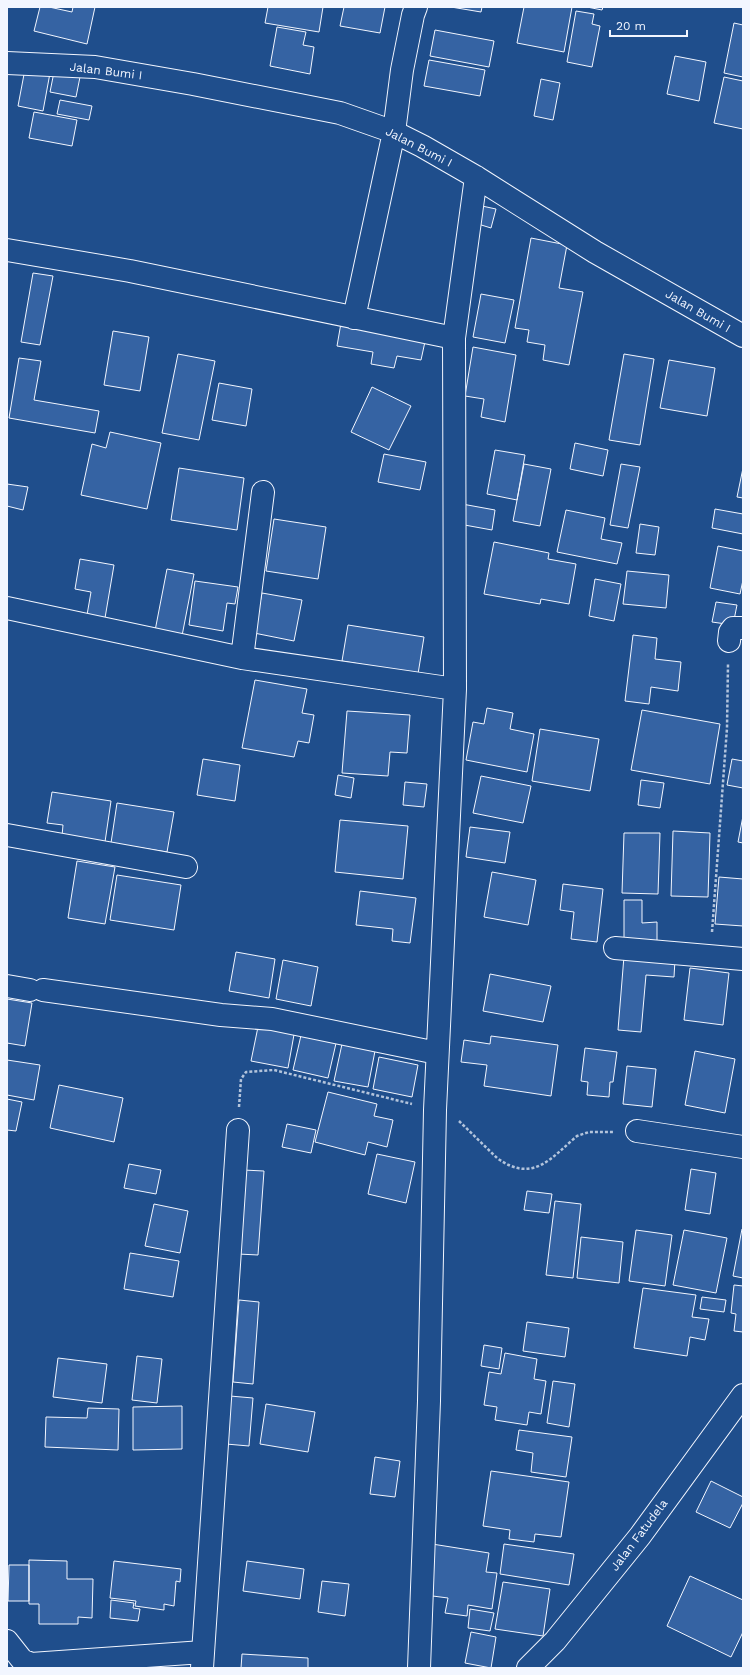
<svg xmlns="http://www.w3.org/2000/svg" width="750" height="1675" viewBox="0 0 750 1675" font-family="'Work Sans',sans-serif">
<rect width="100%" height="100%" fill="#1f4e8c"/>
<path fill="#3563a3" stroke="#f2f6ff" d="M 40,7 L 49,7 L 72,12 L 73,7 L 95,7 L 87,44 L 34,31 Z
M 268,7 L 323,7 L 319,32 L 265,23 Z
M 344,7 L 385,7 L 380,33 L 340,26 Z
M 451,7 L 482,7 L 481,12 Z
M 524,7 L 572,7 L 564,52 L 517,43 Z
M 587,7 L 603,7 L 602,10 Z
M 576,11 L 594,14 L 592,24 L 600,26 L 592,67 L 567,62 Z
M 734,23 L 743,25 L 743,77 L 724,73 Z
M 277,27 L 306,32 L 303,45 L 314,47 L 310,74 L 270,66 Z
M 435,30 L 494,41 L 489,67 L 430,56 Z
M 675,56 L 706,62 L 699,101 L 667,94 Z
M 429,60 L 485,70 L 480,96 L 424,86 Z
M 25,69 L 50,73 L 43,111 L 18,106 Z
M 54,72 L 80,77 L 76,97 L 50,92 Z
M 724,77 L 743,81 L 743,129 L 714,123 Z
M 541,79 L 560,83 L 553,120 L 534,116 Z
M 60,100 L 92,106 L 89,120 L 57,114 Z
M 34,112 L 77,120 L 72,146 L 29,138 Z
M 482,206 L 496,209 L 491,228 L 478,224 Z
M 531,238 L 567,245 L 559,288 L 583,292 L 569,365 L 543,360 L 545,345 L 527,342 L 529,330 L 515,328 Z
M 33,273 L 53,276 L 40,345 L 21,342 Z
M 481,294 L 514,300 L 505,343 L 473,337 Z
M 341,323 L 426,337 L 421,360 L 397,356 L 394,368 L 371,364 L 373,352 L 337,346 Z
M 113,331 L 149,337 L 140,391 L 104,385 Z
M 473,347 L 516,355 L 505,422 L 481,417 L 484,399 L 465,396 Z
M 178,354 L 215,361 L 199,440 L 162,433 Z
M 624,354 L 654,359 L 640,445 L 609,440 Z
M 19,358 L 41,361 L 34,400 L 99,411 L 95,433 L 9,418 Z
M 669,360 L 715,368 L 707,416 L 660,408 Z
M 219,383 L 252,389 L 246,426 L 212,420 Z
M 372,387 L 411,406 L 389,450 L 351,432 Z
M 110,432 L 161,443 L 147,509 L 81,495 L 92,444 L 106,448 Z
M 575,443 L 608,450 L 603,476 L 570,469 Z
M 495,450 L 525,455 L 517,500 L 487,494 Z
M 384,454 L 426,462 L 420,490 L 378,482 Z
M 524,464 L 551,469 L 540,526 L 513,521 Z
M 621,464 L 640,467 L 628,528 L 610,525 Z
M 179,468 L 244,478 L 237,530 L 171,520 Z
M 743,468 L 743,498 L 737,497 Z
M 7,484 L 28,487 L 23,510 L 7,506 Z
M 462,504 L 495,510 L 492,530 L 459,524 Z
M 715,509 L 743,514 L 743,534 L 712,528 Z
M 566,510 L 605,518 L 601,539 L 622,543 L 617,564 L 557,552 Z
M 274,519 L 326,527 L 318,579 L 266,571 Z
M 640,524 L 659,527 L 655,555 L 636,553 Z
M 494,542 L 549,553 L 548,559 L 576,564 L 569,604 L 541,599 L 540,604 L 484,594 Z
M 718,546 L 743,551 L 743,580 L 740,594 L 710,588 Z
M 80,559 L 114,565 L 105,618 L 87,615 L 91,592 L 75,589 Z
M 167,569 L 194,574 L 181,641 L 154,636 Z
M 627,571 L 669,575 L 666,608 L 623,604 Z
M 595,579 L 621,584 L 614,621 L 589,616 Z
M 195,581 L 238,587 L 235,604 L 227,603 L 223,631 L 189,625 Z
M 262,593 L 302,600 L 294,641 L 254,633 Z
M 716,602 L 737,605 L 733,625 L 712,622 Z
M 348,625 L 424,637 L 418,674 L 342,661 Z
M 633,635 L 657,638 L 655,659 L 681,662 L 678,691 L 651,687 L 649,704 L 625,701 Z
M 255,680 L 307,689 L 302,713 L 314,715 L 309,743 L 298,741 L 294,757 L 242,748 Z
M 487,708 L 513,713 L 510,729 L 534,734 L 527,772 L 466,760 L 473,722 L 484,724 Z
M 642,710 L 720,724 L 710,784 L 631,770 Z
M 347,711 L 410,715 L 407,753 L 390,752 L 388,776 L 342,773 Z
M 540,729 L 599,739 L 590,791 L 532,781 Z
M 203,759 L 240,765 L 235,801 L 197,795 Z
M 732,759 L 743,761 L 743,788 L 727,785 Z
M 338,775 L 354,778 L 351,798 L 335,795 Z
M 481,776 L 531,786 L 523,823 L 473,813 Z
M 641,780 L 664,783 L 660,808 L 638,805 Z
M 405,782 L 427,784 L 424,807 L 403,805 Z
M 52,792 L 111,801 L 105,842 L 62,836 L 63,825 L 47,823 Z
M 117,803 L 174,812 L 167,852 L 111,843 Z
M 743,816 L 743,843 L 738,842 Z
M 340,820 L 408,826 L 403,879 L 335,872 Z
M 470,827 L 510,832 L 505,863 L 466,857 Z
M 673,831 L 710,833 L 708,897 L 671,896 Z
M 624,833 L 660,833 L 658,894 L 622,893 Z
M 77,861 L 115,867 L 105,924 L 68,918 Z
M 492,872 L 536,880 L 528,925 L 484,917 Z
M 117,875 L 181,885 L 174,930 L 110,920 Z
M 719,877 L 743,879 L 743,926 L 715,924 Z
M 563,884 L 603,889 L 597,942 L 571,939 L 574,912 L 560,910 Z
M 360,891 L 416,898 L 410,943 L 392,941 L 393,929 L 356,925 Z
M 624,900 L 642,900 L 642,923 L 657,922 L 657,943 L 624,943 Z
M 236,952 L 275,959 L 269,998 L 229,991 Z
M 624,956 L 675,960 L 674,977 L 646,975 L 641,1032 L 618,1030 Z
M 283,960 L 318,967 L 311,1006 L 276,999 Z
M 690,968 L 729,973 L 723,1025 L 684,1020 Z
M 490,974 L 551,986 L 543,1022 L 483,1011 Z
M 7,999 L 32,1003 L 25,1046 L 7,1043 Z
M 259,1022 L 295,1029 L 288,1068 L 251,1061 Z
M 302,1031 L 337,1039 L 328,1078 L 293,1070 Z
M 491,1036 L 558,1045 L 551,1096 L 484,1086 L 487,1065 L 461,1062 L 464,1040 L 490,1044 Z
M 342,1044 L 375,1051 L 368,1087 L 334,1081 Z
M 585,1048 L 617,1052 L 613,1082 L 610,1082 L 609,1097 L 587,1095 L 588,1082 L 581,1081 Z
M 695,1051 L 735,1059 L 725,1113 L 685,1105 Z
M 379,1057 L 418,1065 L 412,1097 L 373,1089 Z
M 7,1060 L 40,1065 L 34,1100 L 7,1095 Z
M 627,1066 L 656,1069 L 652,1107 L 623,1104 Z
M 59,1085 L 123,1098 L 114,1142 L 50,1128 Z
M 328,1092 L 377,1104 L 374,1116 L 393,1120 L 387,1147 L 368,1142 L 365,1155 L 315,1142 Z
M 7,1099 L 22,1102 L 16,1131 L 7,1130 Z
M 287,1124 L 316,1130 L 311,1153 L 282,1147 Z
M 377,1154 L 415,1162 L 406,1203 L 368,1194 Z
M 129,1164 L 161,1170 L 156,1194 L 124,1188 Z
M 691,1169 L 716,1173 L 710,1214 L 685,1210 Z
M 243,1170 L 264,1171 L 258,1255 L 238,1254 Z
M 527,1191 L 552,1194 L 549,1213 L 524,1210 Z
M 555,1201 L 581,1204 L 573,1278 L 546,1275 Z
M 154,1204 L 188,1211 L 180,1253 L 145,1246 Z
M 742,1229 L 743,1229 L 743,1278 L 733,1276 Z
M 636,1230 L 672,1235 L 665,1286 L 629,1281 Z
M 684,1230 L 727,1238 L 716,1293 L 673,1285 Z
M 581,1237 L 623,1242 L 619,1283 L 577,1278 Z
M 130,1253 L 179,1261 L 173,1297 L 124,1289 Z
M 734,1285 L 743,1286 L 743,1332 L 734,1331 L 736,1314 L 731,1313 Z
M 643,1288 L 696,1295 L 692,1317 L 709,1319 L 705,1340 L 690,1337 L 687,1356 L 634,1348 Z
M 702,1297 L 726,1300 L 724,1312 L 700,1309 Z
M 239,1300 L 259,1302 L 253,1384 L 233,1382 Z
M 527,1322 L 569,1328 L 565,1357 L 523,1351 Z
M 484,1345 L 502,1348 L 499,1369 L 481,1366 Z
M 505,1353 L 537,1359 L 534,1379 L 546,1381 L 541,1414 L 529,1412 L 527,1425 L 495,1420 L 497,1407 L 484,1405 L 489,1372 L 501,1374 Z
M 137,1356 L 162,1359 L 157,1403 L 132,1400 Z
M 58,1358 L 107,1364 L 102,1403 L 53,1397 Z
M 553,1381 L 575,1384 L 569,1427 L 547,1423 Z
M 230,1396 L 253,1398 L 249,1446 L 226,1444 Z
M 266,1404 L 315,1412 L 308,1452 L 260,1444 Z
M 182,1406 L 182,1449 L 133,1450 L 133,1407 Z
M 88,1408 L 119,1409 L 118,1450 L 45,1447 L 46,1417 L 87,1418 Z
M 519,1430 L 572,1437 L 566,1477 L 531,1472 L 533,1453 L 516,1450 Z
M 375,1457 L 400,1461 L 395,1497 L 370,1494 Z
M 491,1471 L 569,1482 L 561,1537 L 535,1534 L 534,1542 L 509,1539 L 510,1530 L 483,1526 Z
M 711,1481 L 743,1497 L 743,1503 L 730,1528 L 696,1512 Z
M 432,1544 L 489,1553 L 486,1572 L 497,1573 L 492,1609 L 468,1605 L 467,1616 L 445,1613 L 448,1598 L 425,1595 Z
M 504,1544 L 574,1554 L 569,1585 L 500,1574 Z
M 29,1560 L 67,1561 L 67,1579 L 93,1579 L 92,1618 L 78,1617 L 78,1624 L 39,1624 L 39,1604 L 29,1604 Z
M 114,1561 L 181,1569 L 180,1582 L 176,1581 L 174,1606 L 164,1604 L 164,1610 L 135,1606 L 136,1601 L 110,1598 Z
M 247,1561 L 304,1569 L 300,1599 L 243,1591 Z
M 9,1565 L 29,1565 L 29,1601 L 8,1601 Z
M 690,1576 L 743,1600 L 743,1632 L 731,1657 L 667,1626 Z
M 322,1581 L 349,1584 L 345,1616 L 318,1612 Z
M 503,1582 L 550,1589 L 543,1636 L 495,1629 Z
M 111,1600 L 134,1603 L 133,1608 L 140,1609 L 138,1621 L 110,1618 Z
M 470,1609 L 494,1613 L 490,1631 L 468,1628 Z
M 471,1632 L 496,1637 L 491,1668 L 465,1663 Z
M 242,1654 L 308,1658 L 308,1668 L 241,1668 Z"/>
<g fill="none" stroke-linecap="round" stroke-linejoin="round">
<g stroke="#f2f6ff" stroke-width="24">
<path id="minor" d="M 7,63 L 95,67 L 193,84 L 340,113 L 394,132 L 422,146 L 476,177 L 595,252 L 743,336
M 7,250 L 130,271 L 454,338
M 354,318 L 394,132 L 402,70 L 413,15 L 416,7
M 7,608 L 242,658 L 455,689
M 729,641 L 730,632 L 733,628 L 743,628
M 242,658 L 263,492
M 7,835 L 186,867
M 615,948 L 743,959
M 7,986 L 30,990
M 43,990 L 221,1015 L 272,1019 L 437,1053
M 637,1131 L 743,1147
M 7,1641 L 22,1660 L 31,1664 L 203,1652
M 202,1668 L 238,1130
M 419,1668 L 429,1401 L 435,1110 L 455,689 L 454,338 L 476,177
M 528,1668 L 555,1641 L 640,1536 L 743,1395"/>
</g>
<path stroke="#b3c4dc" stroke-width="2.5" stroke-dasharray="3 2" stroke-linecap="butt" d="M 712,932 L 727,728 L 728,664
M 239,1107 L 241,1079 L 246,1072 L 274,1070 L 412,1104
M 459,1121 L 497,1158 C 533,1184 551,1158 577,1136 L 589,1132 L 613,1132"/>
<use href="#minor" stroke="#1f4e8c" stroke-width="22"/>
</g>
<g text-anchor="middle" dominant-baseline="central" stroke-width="3" stroke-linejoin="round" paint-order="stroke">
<g font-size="12" fill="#f2f6ff" stroke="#1f4e8c">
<text transform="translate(106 71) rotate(7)">Jalan Bumi I</text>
<text transform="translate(419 147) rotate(27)">Jalan Bumi I</text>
<text transform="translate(698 311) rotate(30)">Jalan Bumi I</text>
<text transform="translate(639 1535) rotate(-53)">Jalan Fatudela</text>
</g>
</g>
<rect width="750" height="1675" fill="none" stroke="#f2f6ff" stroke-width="16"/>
<path d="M610 30v6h77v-6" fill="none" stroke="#f2f6ff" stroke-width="2"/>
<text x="616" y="30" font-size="12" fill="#f2f6ff" stroke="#1f4e8c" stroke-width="3" paint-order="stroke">20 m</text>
</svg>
